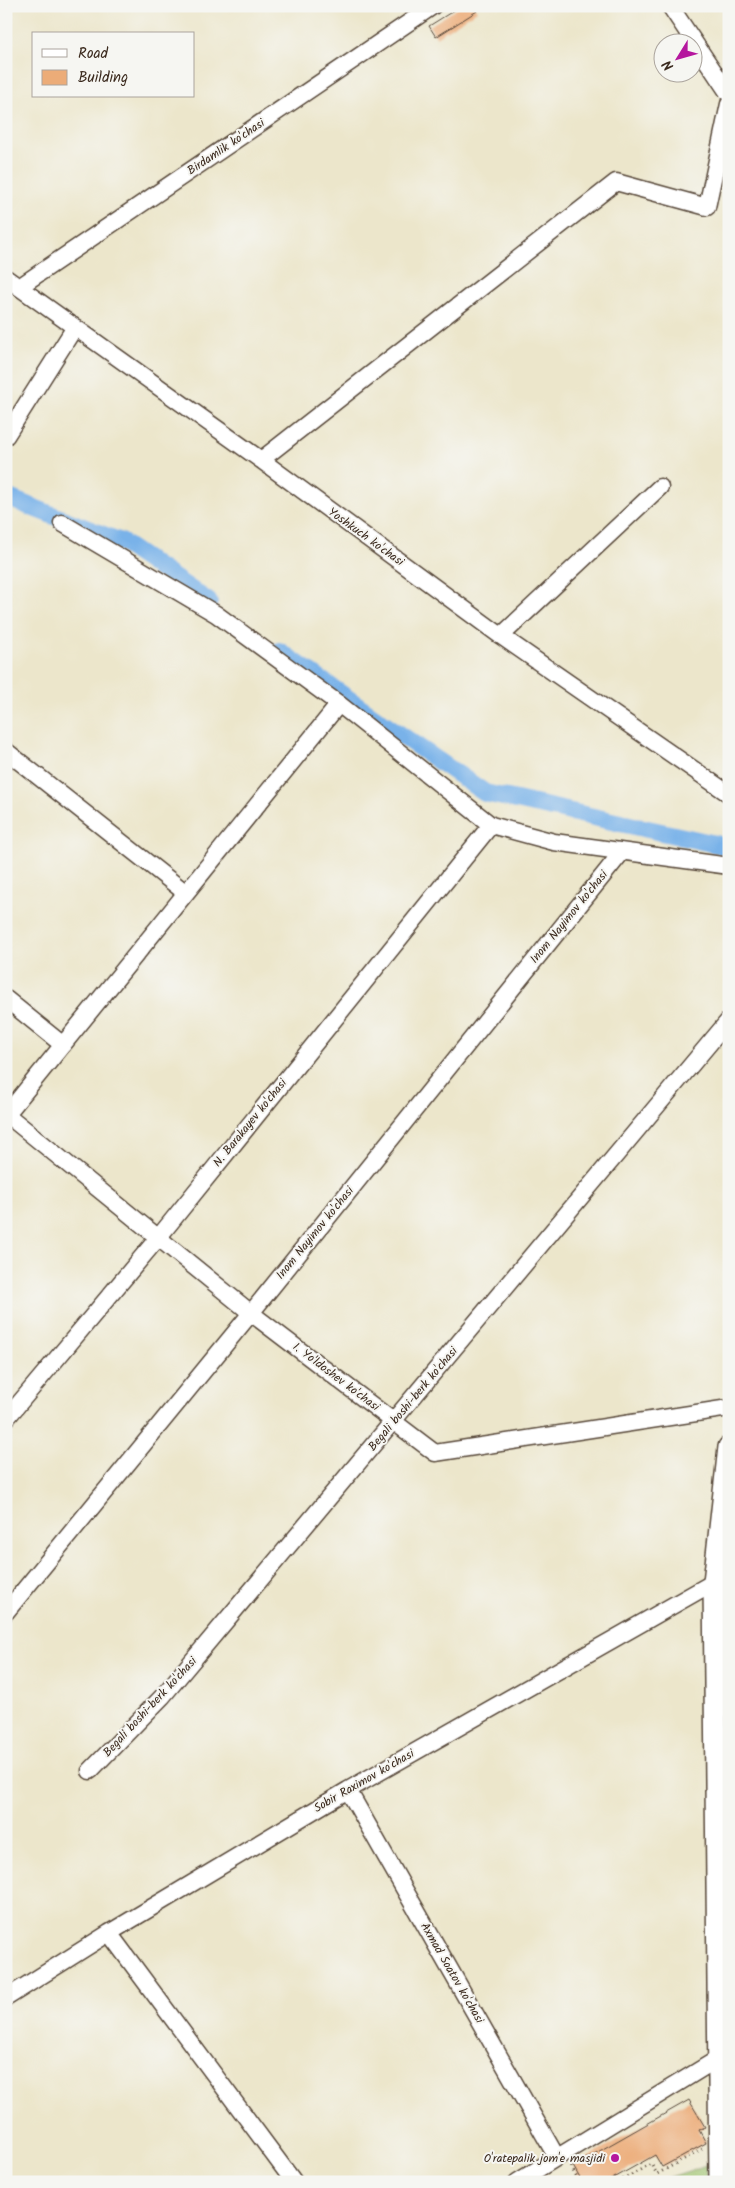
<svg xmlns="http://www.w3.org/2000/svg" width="735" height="2188" viewBox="0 0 735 2188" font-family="Kalam,sans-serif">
<rect width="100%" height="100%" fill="#f6f6f2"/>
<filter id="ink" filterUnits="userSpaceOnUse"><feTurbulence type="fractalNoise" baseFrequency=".02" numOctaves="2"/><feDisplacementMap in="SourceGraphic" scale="10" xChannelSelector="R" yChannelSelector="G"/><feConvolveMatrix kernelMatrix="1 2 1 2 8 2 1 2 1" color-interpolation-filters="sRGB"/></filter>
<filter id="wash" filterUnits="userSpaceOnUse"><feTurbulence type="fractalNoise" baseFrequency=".0096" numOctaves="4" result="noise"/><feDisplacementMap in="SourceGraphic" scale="20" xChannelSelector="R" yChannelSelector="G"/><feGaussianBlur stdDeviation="1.12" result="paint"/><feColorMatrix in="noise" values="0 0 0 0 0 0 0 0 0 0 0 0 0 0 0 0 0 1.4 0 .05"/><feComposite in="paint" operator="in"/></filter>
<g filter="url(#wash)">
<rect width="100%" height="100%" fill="#ece6cb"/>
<path fill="#9cc16b" stroke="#6c7644" d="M 707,2165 L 707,2182 L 655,2182 Z"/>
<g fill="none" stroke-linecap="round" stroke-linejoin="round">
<path stroke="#79b2e9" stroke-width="18" d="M 6,497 L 121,542 L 209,602
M 279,651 L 485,793 L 729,847"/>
</g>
<g id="blocks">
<path fill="#ecac78" d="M 461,6 L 474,6 L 477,11 L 436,37 L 429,26 Z
M 689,2100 L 705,2127 L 699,2130 L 706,2143 L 662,2167 L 655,2155 L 607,2182 L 582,2182 L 573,2166 Z"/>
</g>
</g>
<g filter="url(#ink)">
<use href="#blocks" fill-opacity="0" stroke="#564638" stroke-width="1"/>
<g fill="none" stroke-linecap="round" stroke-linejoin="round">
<g stroke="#564638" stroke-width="19">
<path id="minor" d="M 670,6 L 729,94
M 6,278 L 261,460 L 501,636 L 729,794
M 19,287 L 433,6
M 6,436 L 75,327
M 261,460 L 616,182 L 707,207 L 729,104
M 62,523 L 216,614 L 339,704 L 491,825 L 554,842 L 729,866
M 501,636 L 660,487
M 6,751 L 186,893
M 6,999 L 63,1045
M 6,1114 L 251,1313 L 435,1453 L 729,1408
M 6,1115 L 339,704
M 6,1419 L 158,1238 L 491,825
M 6,1612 L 251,1313 L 622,852
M 90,1771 L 162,1697 L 729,1020
M 348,1790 L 556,2156
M 109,1933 L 294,2182
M 6,1998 L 109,1933 L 348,1790 L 714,1582 L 729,1582
M 517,2182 L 719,2058 L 727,2058"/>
</g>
<g stroke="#564638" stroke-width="24">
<path id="tertiary" d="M 720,2182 L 714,1582 L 729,1447"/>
</g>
<path stroke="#564638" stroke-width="3" stroke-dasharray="1 4" stroke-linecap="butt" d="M 571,2167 L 579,2182
M 618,2182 L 651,2164 L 657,2174 L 702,2149"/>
<use href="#minor" stroke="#fff" stroke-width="16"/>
<use href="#tertiary" stroke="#fff" stroke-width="21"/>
</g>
</g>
<circle fill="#b5179e" stroke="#f6f6f2" stroke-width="2" cx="615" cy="2158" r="5"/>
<g text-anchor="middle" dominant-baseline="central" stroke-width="4" stroke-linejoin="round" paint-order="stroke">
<g font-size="12" fill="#3b2a1e" stroke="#f6f6f2">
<text transform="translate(226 147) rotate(-34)">Birdamlik ko'chasi</text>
<text transform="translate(366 537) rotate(36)">Yoshkuch ko'chasi</text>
<text transform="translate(569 917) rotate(-51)">Inom Nayimov ko'chasi</text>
<text transform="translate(250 1123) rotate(-51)">N. Barakayev ko'chasi</text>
<text transform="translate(315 1233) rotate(-51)">Inom Nayimov ko'chasi</text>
<text transform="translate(336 1377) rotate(37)">I. Yo'ldoshev ko'chasi</text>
<text transform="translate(413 1399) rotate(-50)">Begali boshi-berk ko'chasi</text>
<text transform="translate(150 1707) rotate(-47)">Begali boshi-berk ko'chasi</text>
<text transform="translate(364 1781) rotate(-30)">Sobir Raximov ko'chasi</text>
<text transform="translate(452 1973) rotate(60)">Axmad Soatov ko'chasi</text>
</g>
<g font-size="12" fill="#3b2a1e" stroke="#f6f6f2" text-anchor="end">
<text x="605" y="2158">O'ratepalik jom'e masjidi</text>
</g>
</g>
<rect width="735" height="2188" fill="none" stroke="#f6f6f2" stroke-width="25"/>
<rect x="32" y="32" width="162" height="65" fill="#f6f6f2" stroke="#aba49d"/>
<rect x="42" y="49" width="25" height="8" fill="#ffffff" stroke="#aba49d"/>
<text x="78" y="58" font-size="15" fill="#3b2a1e">Road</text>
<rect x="42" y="70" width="25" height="15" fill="#ecac78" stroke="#aba49d"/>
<text x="78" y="82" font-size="15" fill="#3b2a1e">Building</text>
<g transform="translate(678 58) rotate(233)"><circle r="24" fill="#f6f6f2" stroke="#aba49d"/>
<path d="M0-4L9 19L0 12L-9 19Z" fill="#b5179e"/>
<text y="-8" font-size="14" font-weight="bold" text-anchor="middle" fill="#3b2a1e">N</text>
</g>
</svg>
